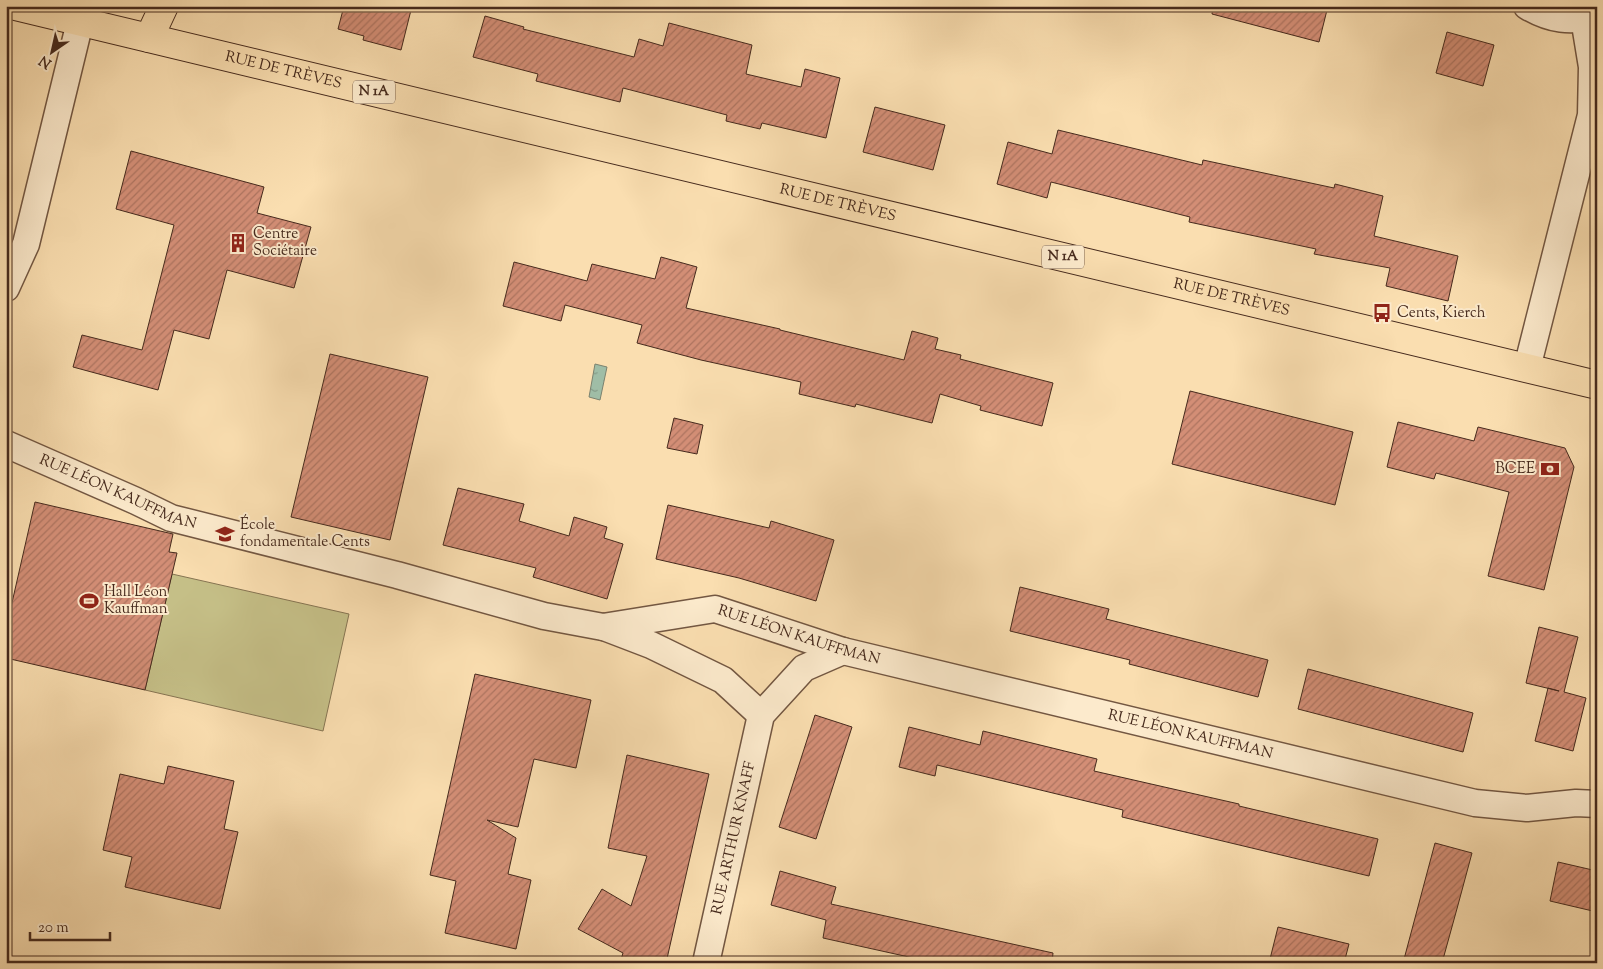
<svg xmlns="http://www.w3.org/2000/svg" width="1603" height="969" viewBox="0 0 1603 969" font-family="'Sorts Mill Goudy',serif">
<defs>
<pattern id="water-ripples" width="26" height="14" patternUnits="userSpaceOnUse" patternTransform="scale(1.25)"><rect width="26" height="14" fill="#9fbda6"/><path d="M2 4q2-2 4 0t4 0M15 11q2-2 4 0t4 0" fill="none" stroke="#839a87"/></pattern>
<pattern id="building-hatch" width="6" height="6" patternUnits="userSpaceOnUse" patternTransform="scale(1.25)"><rect width="6" height="6" fill="#d38e76"/><path d="M-1 1l2-2M0 6l6-6M5 7l2-2" fill="none" stroke="#ad7460"/></pattern>
</defs>
<rect width="100%" height="100%" fill="#fadeb0"/>
<filter id="stains"><feTurbulence type="fractalNoise" baseFrequency=".004" numOctaves="4"/><feColorMatrix values="0 0 0 0 .2 0 0 0 0 .09 0 0 0 0 .02 0 0 0 .5 -.17"/></filter>
<radialGradient id="worn" r=".72"><stop offset=".6" stop-color="#630" stop-opacity="0"/><stop offset="1" stop-color="#630" stop-opacity=".3"/></radialGradient>
<path fill="#c5bf87" stroke="#867452" d="M 172,574 L 349,614 L 323,731 L 145,690 Z"/>
<path fill="url(#water-ripples)" stroke="#7b826f" d="M 595,364 L 607,367 L 600,400 L 589,397 Z"/>
<path fill="url(#building-hatch)" stroke="#462a1d" d="M 344,6 L 412,6 L 401,50 L 363,40 L 364,36 L 338,29 Z
M 1213,6 L 1328,6 L 1319,42 L 1212,14 Z
M 485,16 L 524,27 L 523,29 L 634,57 L 639,39 L 663,46 L 669,23 L 752,45 L 746,74 L 801,87 L 805,69 L 840,78 L 826,138 L 762,123 L 760,129 L 726,121 L 727,115 L 623,88 L 620,102 L 536,81 L 538,74 L 473,57 Z
M 1447,32 L 1494,45 L 1483,86 L 1436,73 Z
M 875,107 L 945,125 L 933,170 L 863,152 Z
M 1058,130 L 1202,165 L 1203,160 L 1334,188 L 1335,184 L 1383,196 L 1374,236 L 1458,256 L 1448,301 L 1386,286 L 1390,268 L 1314,254 L 1316,249 L 1189,222 L 1190,217 L 1051,182 L 1047,198 L 997,184 L 1008,142 L 1052,154 Z
M 131,151 L 264,187 L 257,213 L 311,227 L 294,288 L 227,270 L 209,339 L 174,330 L 158,390 L 73,367 L 82,335 L 142,350 L 174,225 L 116,209 Z
M 661,257 L 697,267 L 686,308 L 780,329 L 780,330 L 904,360 L 912,331 L 938,338 L 935,349 L 961,355 L 960,359 L 1053,383 L 1042,426 L 980,410 L 981,406 L 940,394 L 932,423 L 856,404 L 855,407 L 799,394 L 801,382 L 701,360 L 637,343 L 642,325 L 565,305 L 561,321 L 503,306 L 514,262 L 587,281 L 592,264 L 655,279 Z
M 330,354 L 428,377 L 390,540 L 291,517 Z
M 1190,391 L 1353,432 L 1335,505 L 1172,464 Z
M 674,418 L 703,425 L 697,454 L 667,448 Z
M 1398,422 L 1474,441 L 1478,427 L 1565,448 L 1574,467 L 1544,590 L 1488,576 L 1509,492 L 1436,473 L 1434,479 L 1387,467 Z
M 458,488 L 524,504 L 519,521 L 569,536 L 574,517 L 607,527 L 604,538 L 623,544 L 607,599 L 533,577 L 536,568 L 443,545 Z
M 35,502 L 173,534 L 169,552 L 177,553 L 145,690 L 6,658 L 6,629 Z
M 668,505 L 769,528 L 771,521 L 834,540 L 816,601 L 739,578 L 656,559 Z
M 1020,587 L 1109,609 L 1106,619 L 1268,660 L 1258,697 L 1129,664 L 1130,660 L 1010,631 Z
M 1539,627 L 1578,637 L 1564,692 L 1586,698 L 1573,751 L 1535,741 L 1548,688 L 1559,691 L 1526,683 Z
M 1308,669 L 1473,713 L 1463,752 L 1298,709 Z
M 475,674 L 591,700 L 576,768 L 534,759 L 518,827 L 487,820 L 516,838 L 508,874 L 531,880 L 516,949 L 445,933 L 456,881 L 430,875 Z
M 815,715 L 852,727 L 816,839 L 779,827 Z
M 909,727 L 980,745 L 983,731 L 1097,759 L 1094,771 L 1239,804 L 1239,806 L 1378,839 L 1369,876 L 1122,817 L 1123,810 L 937,765 L 935,776 L 899,767 Z
M 627,755 L 709,774 L 666,963 L 620,963 L 623,953 L 578,929 L 602,889 L 631,906 L 647,856 L 608,848 Z
M 168,766 L 234,781 L 224,829 L 238,832 L 220,909 L 125,887 L 132,857 L 103,850 L 120,774 L 164,784 Z
M 1435,843 L 1472,853 L 1458,905 L 1442,963 L 1403,963 Z
M 1558,862 L 1597,871 L 1597,912 L 1550,901 Z
M 780,871 L 836,887 L 831,904 L 1053,953 L 1052,963 L 936,963 L 823,938 L 826,920 L 771,905 Z
M 1278,927 L 1349,944 L 1344,963 L 1269,963 Z"/>
<g fill="none" stroke-linecap="round" stroke-linejoin="round">
<g stroke="#735742" stroke-width="29">
<g id="minor">
<path d="M 1527,6 C 1552,21 1569,21 1597,17"/>
<path d="M 6,288 L 26,244 L 80,22"/>
<path d="M 1527,368 L 1591,115 L 1592,67 L 1582,6"/>
<path id="s1" d="M 6,444 L 136,501 L 171,518 L 397,575 L 544,616 L 603,627 L 715,609 L 843,651 L 1475,803 L 1527,808 L 1576,803 L 1597,804"/>
<path d="M 604,627 L 651,645 L 723,680 L 761,715"/>
<path id="s2" d="M 706,963 L 761,715 L 804,668 L 843,651"/>
</g>
</g>
<g stroke="#462a1d" stroke-width="30">
<g id="major">
<path id="s3" d="M 15,6 L 1597,385"/>
<path d="M 149,38 L 164,6"/>
</g>
</g>
<use href="#minor" stroke="#fceacc" stroke-width="26"/>
<use href="#major" stroke="#fadeb0" stroke-width="28"/>
</g>
<defs>
<g id="building-bare" transform="scale(1.5)"><path d="M-4-6H4V6H1V3H-1V6H-4ZM-2.5-4.3h1.7v1.8h-1.7ZM.8-4.3h1.7v1.8H.8ZM-2.5-1h1.7V.8h-1.7ZM.8-1h1.7V.8H.8Z" fill="#8f2418" stroke="#fceacc" stroke-width="2.5" paint-order="stroke"/></g>
<g id="bus-bare" transform="scale(1.5)"><path d="M-5-6H5V4H4V6H2V4H-2V6H-4V4H-5ZM-3.5-4V0h7V-4ZM-3.5 1.2v1.5H-2V1.2ZM2 1.2v1.5H3.5V1.2Z" fill="#8f2418" stroke="#fceacc" stroke-width="2.5" paint-order="stroke"/></g>
<g id="bank-bare" transform="scale(1.5)"><path d="M-6-4H6V4H-6ZM0-2.3a2.3 2.3 0 1 0 0 4.6a2.3 2.3 0 1 0 0-4.6Z" fill="#8f2418" stroke="#fceacc" stroke-width="2.5" paint-order="stroke"/></g>
<g id="school-bare" transform="scale(1.5)"><path d="M0-5L7-2L0 1L-7-2ZM-4 1L0 2.5L4 1V4Q0 6-4 4Z" fill="#8f2418" stroke="#fceacc" stroke-width="2.5" paint-order="stroke"/></g>
<g id="stadium-bare" transform="scale(1.5)"><path d="M0-5a6.5 5 0 1 0 0 10a6.5 5 0 1 0 0-10ZM-3.5-1.8h7v3.6h-7Z" fill="#8f2418" stroke="#fceacc" stroke-width="2.5" paint-order="stroke"/></g>
</defs>
<g fill-rule="evenodd">
<use href="#building-bare" x="238" y="243"/>
<use href="#bus-bare" x="1382" y="313"/>
<use href="#bank-bare" x="1550" y="469"/>
<use href="#school-bare" x="225" y="534"/>
<use href="#stadium-bare" x="89" y="601"/>
</g>
<g text-anchor="middle" dominant-baseline="central" stroke-width="4" stroke-linejoin="round" paint-order="stroke">
<g fill="#fceacc" stroke="#7d6452" stroke-width="1">
<rect x="353" y="80.5" width="42" height="23" rx="4"/>
<rect x="1042" y="245.5" width="42" height="23" rx="4"/>
</g>
<g font-size="14" font-weight="bold" fill="#462a1d">
<text x="374" y="92">N 1A</text>
<text x="1063" y="257">N 1A</text>
</g>
<g font-size="15" fill="#462a1d" stroke="#fceacc">
<text stroke="none"><textPath href="#s3" startOffset="276">RUE DE TRÈVES</textPath></text>
<text stroke="none"><textPath href="#s3" startOffset="846">RUE DE TRÈVES</textPath></text>
<text stroke="none"><textPath href="#s3" startOffset="1251">RUE DE TRÈVES</textPath></text>
<text stroke="none"><textPath href="#s1" startOffset="122">RUE LÉON KAUFFMAN</textPath></text>
<text stroke="none"><textPath href="#s1" startOffset="828">RUE LÉON KAUFFMAN</textPath></text>
<text stroke="none"><textPath href="#s1" startOffset="1232">RUE LÉON KAUFFMAN</textPath></text>
<text stroke="none"><textPath href="#s2" startOffset="128">RUE ARTHUR KNAFF</textPath></text>
</g>
<g font-size="15" fill="#462a1d" stroke="#fceacc" text-anchor="start">
<text x="253" y="234">Centre<tspan x="253" dy="17">Sociétaire</tspan></text>
<text x="1397" y="313">Cents, Kierch</text>
<text x="1535" y="469" text-anchor="end">BCEE</text>
<text x="240" y="525">École<tspan x="240" dy="17">fondamentale Cents</tspan></text>
<text x="104" y="592">Hall Léon<tspan x="104" dy="17">Kauffman</tspan></text>
</g>
</g>
<rect width="1603" height="969" fill="none" stroke="#fadeb0" stroke-width="25"/>
<rect x="8" y="8" width="1588" height="954" fill="none" stroke="#462a1d" stroke-width="2.5"/>
<rect x="12" y="12" width="1578" height="944" fill="none" stroke="#462a1d"/>
<g transform="translate(52 52) rotate(214)" stroke="#fceacc" stroke-width="4" paint-order="stroke">
<path d="M0-4L9 19L0 12L-9 19Z" fill="#462a1d"/>
<text y="-8" font-size="14" font-weight="bold" text-anchor="middle" fill="#462a1d">N</text>
</g>
<path d="M30 932v8h80v-8" fill="none" stroke="#462a1d" stroke-width="2.5"/>
<text x="38" y="932" font-size="15" fill="#462a1d" stroke="#fceacc" stroke-width="4" paint-order="stroke">20 m</text>
<rect width="100%" height="100%" filter="url(#stains)"/>
<rect width="100%" height="100%" fill="url(#worn)"/>
</svg>
